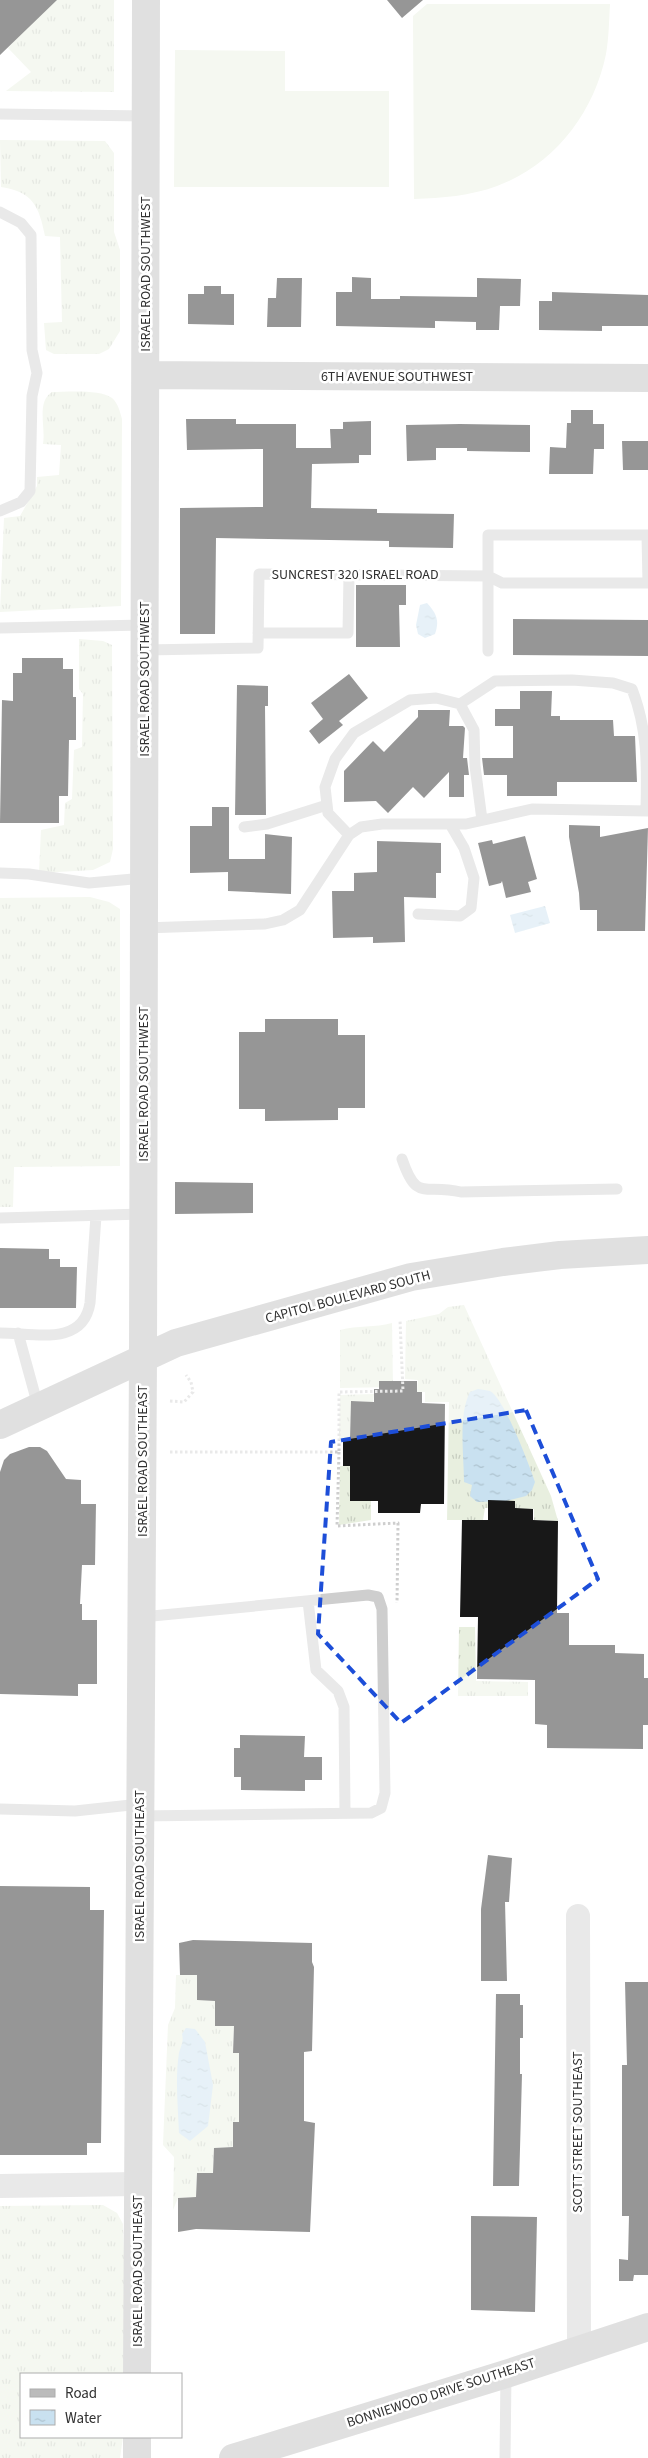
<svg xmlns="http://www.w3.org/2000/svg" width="648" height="2458" viewBox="0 0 648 2458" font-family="'Source Sans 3',sans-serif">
<defs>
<pattern id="grass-tufts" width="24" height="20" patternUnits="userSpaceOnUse" patternTransform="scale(1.25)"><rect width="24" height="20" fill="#e8efdf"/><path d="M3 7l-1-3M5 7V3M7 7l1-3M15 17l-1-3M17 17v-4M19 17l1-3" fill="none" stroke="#c7cdc0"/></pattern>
<pattern id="water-ripples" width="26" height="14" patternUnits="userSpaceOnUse" patternTransform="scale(1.25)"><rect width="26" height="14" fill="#c9e1f0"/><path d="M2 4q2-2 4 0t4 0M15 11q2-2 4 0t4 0" fill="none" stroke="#adc2ce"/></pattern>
</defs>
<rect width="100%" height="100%" fill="#fff"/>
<path fill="url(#grass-tufts)" d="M 51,0 L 114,0 L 114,92 L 6,91 L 31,72 L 8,48 Z
M 0,140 L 105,141 L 114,153 L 114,232 L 120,250 L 120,331 L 109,349 L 99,354 L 54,354 L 46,350 L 44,323 L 62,322 L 60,237 L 45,236 C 39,206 33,192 1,187 Z
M 52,392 C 67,392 100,389 112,398 C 118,403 120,412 122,419 L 121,606 L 0,612 L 4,518 L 20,516 L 37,486 L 37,477 L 59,475 L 61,445 L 43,444 C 46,427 36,402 52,392 Z
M 79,639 L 103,641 L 112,645 L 113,849 L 110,862 L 93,870 L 39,873 L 41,830 L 64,825 L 65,803 L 72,799 L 74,750 L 82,747 L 83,694 L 79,689 Z
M 90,897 L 109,902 L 120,909 L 120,1166 L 14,1167 L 13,1207 L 0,1207 L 0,898 Z
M 464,1305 L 551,1496 L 558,1521 L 534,1520 L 534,1509 L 485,1508 L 483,1520 L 447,1520 L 449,1402 L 425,1402 L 425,1392 L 417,1392 L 418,1380 L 405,1379 L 406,1321 L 439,1314 L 448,1307 Z
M 392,1323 L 393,1387 L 340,1388 L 340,1330 C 358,1325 375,1328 392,1323 Z
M 374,1394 L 373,1402 L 351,1401 L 350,1439 L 339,1440 L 340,1395 Z
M 340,1466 L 350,1466 L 350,1501 L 371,1501 L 371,1520 L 339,1525 Z
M 459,1627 L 475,1627 L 476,1681 L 528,1682 L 528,1696 L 458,1696 Z
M 176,1975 L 197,1975 L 215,2001 L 215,2025 L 234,2026 L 233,2053 L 239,2053 L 239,2122 L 233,2122 L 233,2147 L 214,2148 L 213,2173 L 197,2173 L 196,2197 L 178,2198 L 173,2210 L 174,2157 L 163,2145 L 168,2025 L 175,2008 Z
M 103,2205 L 117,2213 L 123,2224 L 126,2308 L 124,2374 L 21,2374 L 21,2437 L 123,2437 L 120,2458 L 0,2458 L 0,2206 Z"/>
<path fill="#e8efdf" d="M 427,4 L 610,4 C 609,20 609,37 606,54 C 594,113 554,165 497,186 C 470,196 442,198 414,199 L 413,16 Z
M 175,50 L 285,51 L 285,91 L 389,91 L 389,187 L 174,187 Z"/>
<path fill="url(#water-ripples)" d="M 427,603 C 436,613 440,620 435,634 L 425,638 L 418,634 L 416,625 L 420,605 Z
M 545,906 L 550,923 L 515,933 L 510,915 Z
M 478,1389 C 482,1390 487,1390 490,1391 C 504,1398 529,1464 535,1482 L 532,1490 L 526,1496 L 506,1501 L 477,1502 L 470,1496 L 472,1485 L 464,1482 C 464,1456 458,1415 470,1392 Z
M 186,2028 L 195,2029 L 205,2042 L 213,2085 L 208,2126 L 190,2141 L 179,2133 C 178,2108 175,2078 179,2053 C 181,2045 184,2042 182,2034 Z"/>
<path fill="#181818" d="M 0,0 L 57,0 L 0,55 Z
M 387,0 L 423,0 L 402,18 Z
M 352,277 L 371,278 L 371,299 L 400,299 L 400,296 L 477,297 L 477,278 L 521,279 L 520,306 L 500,306 L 499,330 L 476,330 L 476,322 L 435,321 L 435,328 L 336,326 L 336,292 L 352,292 Z
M 277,278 L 302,278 L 301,327 L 267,327 L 268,298 L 276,298 Z
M 204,286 L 221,286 L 221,294 L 234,294 L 234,325 L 188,324 L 188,294 L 204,294 Z
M 552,292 L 648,295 L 648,326 L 602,326 L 602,331 L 539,330 L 539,301 L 552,301 Z
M 571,410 L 593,410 L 593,424 L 604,424 L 604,449 L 594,449 L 593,474 L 549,474 L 550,447 L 566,448 L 567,423 L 571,423 Z
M 186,419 L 236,419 L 236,424 L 296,424 L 296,448 L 331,448 L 330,429 L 343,429 L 343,422 L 371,421 L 371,455 L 359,455 L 359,463 L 312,464 L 311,508 L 377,509 L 377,513 L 454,514 L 453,548 L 389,547 L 389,541 L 216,538 L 215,634 L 180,634 L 180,508 L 263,507 L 263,449 L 187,450 Z
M 460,424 L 530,425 L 530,452 L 467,451 L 467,448 L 436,448 L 436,460 L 407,461 L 406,425 Z
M 622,441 L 648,441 L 648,470 L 623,470 Z
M 356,585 L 406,585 L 406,605 L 399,605 L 400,647 L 356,647 Z
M 513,619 L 648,620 L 648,656 L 513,655 Z
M 22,658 L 63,658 L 63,669 L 73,669 L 73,697 L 76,697 L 76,740 L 69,740 L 68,796 L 59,796 L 59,823 L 0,823 L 2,700 L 13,701 L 13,673 L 22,673 Z
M 349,674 L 368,698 L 339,721 L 343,725 L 319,744 L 309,731 L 323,719 L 311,703 Z
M 237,685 L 268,686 L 268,706 L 265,706 L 266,815 L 235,815 Z
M 520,691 L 552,691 L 551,716 L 560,716 L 560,720 L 613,720 L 614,736 L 635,736 L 637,782 L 557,782 L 557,796 L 507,796 L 507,775 L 484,775 L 482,758 L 513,758 L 513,726 L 495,726 L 495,709 L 520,709 Z
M 418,710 L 450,710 L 449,726 L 463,726 L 465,728 L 463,758 L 467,758 L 469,775 L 464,775 L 464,797 L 449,797 L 449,772 L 424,798 L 413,787 L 388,813 L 376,801 L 344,802 L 344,771 L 373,741 L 384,752 L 418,717 Z
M 212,807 L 229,807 L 229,859 L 265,859 L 265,834 L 292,837 L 291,894 L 228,891 L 228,872 L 190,873 L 190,826 L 212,826 Z
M 569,825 L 600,826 L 600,837 L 648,828 L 645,931 L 597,931 L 597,910 L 580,910 L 579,893 L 569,837 Z
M 525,836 L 537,879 L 528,882 L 531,892 L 506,898 L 502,881 L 501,883 L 489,886 L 478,843 L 492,840 L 493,844 Z
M 377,841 L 441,843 L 441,873 L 436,873 L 436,898 L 404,897 L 405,942 L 373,943 L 373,937 L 333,938 L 332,891 L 354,891 L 354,873 L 377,872 Z
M 265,1019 L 338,1019 L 338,1035 L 365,1035 L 365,1108 L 338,1108 L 338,1120 L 265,1121 L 265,1109 L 239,1109 L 239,1032 L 265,1032 Z
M 175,1182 L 253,1183 L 253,1213 L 175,1214 Z
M 0,1248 L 49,1249 L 49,1259 L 60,1259 L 60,1267 L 77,1267 L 76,1308 L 0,1308 Z
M 379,1381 L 417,1381 L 417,1392 L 422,1392 L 422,1403 L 445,1404 L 444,1504 L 421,1504 L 420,1513 L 378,1513 L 378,1501 L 350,1501 L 350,1466 L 343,1466 L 343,1439 L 350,1439 L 351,1401 L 374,1402 L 374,1389 L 379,1389 Z
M 29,1447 L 40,1447 L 47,1451 L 66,1479 L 81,1480 L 81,1504 L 96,1504 L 95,1565 L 82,1565 L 80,1604 L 82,1604 L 82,1620 L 97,1620 L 97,1684 L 78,1684 L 78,1696 L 0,1694 L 0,1472 L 4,1460 L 10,1454 Z
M 488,1500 L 515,1501 L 515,1508 L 533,1509 L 533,1520 L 558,1521 L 557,1613 L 569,1613 L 569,1645 L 615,1645 L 615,1653 L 644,1654 L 644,1678 L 648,1678 L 648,1725 L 643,1725 L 643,1749 L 547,1748 L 547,1725 L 535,1724 L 535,1680 L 477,1679 L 478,1617 L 460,1617 L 462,1520 L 488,1520 Z
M 240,1735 L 305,1736 L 304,1757 L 322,1757 L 322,1780 L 305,1780 L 305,1791 L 241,1790 L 241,1777 L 234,1777 L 234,1748 L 240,1748 Z
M 488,1855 L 512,1858 L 509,1902 L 505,1902 L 507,1981 L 481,1981 L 481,1909 Z
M 0,1886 L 90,1887 L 90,1910 L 104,1910 L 101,2143 L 87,2143 L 87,2155 L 0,2155 Z
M 193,1940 L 312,1943 L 312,1962 L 314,1967 L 312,2051 L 304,2052 L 304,2121 L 315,2123 L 310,2232 L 196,2229 L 178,2232 L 178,2198 L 196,2197 L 197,2173 L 213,2173 L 214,2148 L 233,2147 L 233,2122 L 239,2122 L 239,2053 L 233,2053 L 234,2026 L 215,2026 L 215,2001 L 197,2000 L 197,1975 L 180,1975 L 179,1943 Z
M 625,1982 L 648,1982 L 648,2275 L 634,2275 L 633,2281 L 619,2281 L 619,2259 L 628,2260 L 629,2216 L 622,2216 L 622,2065 L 627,2065 Z
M 496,1994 L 520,1994 L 520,2005 L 523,2005 L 523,2038 L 520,2038 L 520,2074 L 522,2074 L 519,2186 L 493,2186 Z
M 471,2216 L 537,2217 L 535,2312 L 471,2310 Z"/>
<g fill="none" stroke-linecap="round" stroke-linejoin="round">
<path stroke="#cecece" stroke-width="3" stroke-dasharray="2.5 2.5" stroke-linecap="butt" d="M 170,1401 L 184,1402 L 193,1392 L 191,1382 L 186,1375
M 170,1452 L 339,1452 L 339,1392 L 403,1391 L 400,1320
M 339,1452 L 337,1526 L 398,1523 L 397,1603"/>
<path stroke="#cecece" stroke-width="11" d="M 0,114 L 146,116
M 0,212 L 21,223 L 31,235 L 32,350 L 37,373 L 32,396 L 30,491 L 21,502 L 0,511
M 0,628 L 145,625
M 258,633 L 348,633 L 349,575
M 145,650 L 258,648 L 259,574 L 488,576 L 502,583 L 648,583 L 647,535 L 488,535 L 488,651
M 460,704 L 495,681 L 572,680 L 613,683 L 632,689 C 648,730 647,767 646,811
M 244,827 L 267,824 L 327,805
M 349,835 L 328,813 L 325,787 L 335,759 L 354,733 L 410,700 L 436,698 L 460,704 L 474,730 L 475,766 L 482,820
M 0,873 L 29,874 L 89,883 L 144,878
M 418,914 L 460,916 L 471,908 L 474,878 L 464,848 L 450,824
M 144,928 L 265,924 L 283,920 L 300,910 L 349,835 L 361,827 L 382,824 L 466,824 L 532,809 L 648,811
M 402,1159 C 417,1203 424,1183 461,1192 L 617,1189
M 0,1218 L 143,1214
M 0,1333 C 34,1333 83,1347 90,1303 L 96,1216
M 18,1333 L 38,1406
M 308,1601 L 316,1670 L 338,1691 L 344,1707 L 345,1813
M 0,1809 L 75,1811 L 140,1804
M 140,1816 L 371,1813 L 381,1808 L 385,1793 L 382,1609 L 378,1597 L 368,1595 L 142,1617
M 505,2458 L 506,2374"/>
<path stroke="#cecece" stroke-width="24" d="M 578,1916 L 579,2348
M 0,2186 L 138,2184"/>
<path stroke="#bbb" stroke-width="28" d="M 146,375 L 648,378
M 0,1425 L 176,1343 L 411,1277 L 503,1262 L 560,1255 L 648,1250
M 137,2374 L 143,1358 L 146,0
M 137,2458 L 137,2437
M 233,2458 L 506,2374 L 648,2327"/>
</g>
<path d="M0 0H648V2458H0ZM 526,1410 L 598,1579 L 401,1723 L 318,1634 L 331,1442 Z" fill="#fff" fill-opacity=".55" fill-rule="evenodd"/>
<path fill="none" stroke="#1d4ed8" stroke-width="4" stroke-dasharray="10 6" stroke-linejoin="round" d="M 526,1410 L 598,1579 L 401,1723 L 318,1634 L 331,1442 Z"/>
<g text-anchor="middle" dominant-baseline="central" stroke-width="5" stroke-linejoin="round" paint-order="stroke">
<g font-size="14" fill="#313131" stroke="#fff">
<text transform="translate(146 274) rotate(-90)">ISRAEL ROAD SOUTHWEST</text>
<text x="397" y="377">6TH AVENUE SOUTHWEST</text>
<text x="355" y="575">SUNCREST 320 ISRAEL ROAD</text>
<text transform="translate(145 679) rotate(-90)">ISRAEL ROAD SOUTHWEST</text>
<text transform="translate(144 1084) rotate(-90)">ISRAEL ROAD SOUTHWEST</text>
<text transform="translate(348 1297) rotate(-15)">CAPITOL BOULEVARD SOUTH</text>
<text transform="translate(143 1461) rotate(-90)">ISRAEL ROAD SOUTHEAST</text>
<text transform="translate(140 1866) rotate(-90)">ISRAEL ROAD SOUTHEAST</text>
<text transform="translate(578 2132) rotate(-90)">SCOTT STREET SOUTHEAST</text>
<text transform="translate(138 2271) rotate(-90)">ISRAEL ROAD SOUTHEAST</text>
<text transform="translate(441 2393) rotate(-18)">BONNIEWOOD DRIVE SOUTHEAST</text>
</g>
</g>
<rect x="20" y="2373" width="162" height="65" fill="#ffffff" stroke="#adadad"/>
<rect x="30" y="2389" width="25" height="8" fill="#bbbbbb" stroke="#adadad"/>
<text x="65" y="2398" font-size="15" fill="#313131">Road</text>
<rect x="30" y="2410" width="25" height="15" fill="url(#water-ripples)" stroke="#adadad"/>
<text x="65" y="2423" font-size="15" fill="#313131">Water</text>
</svg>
